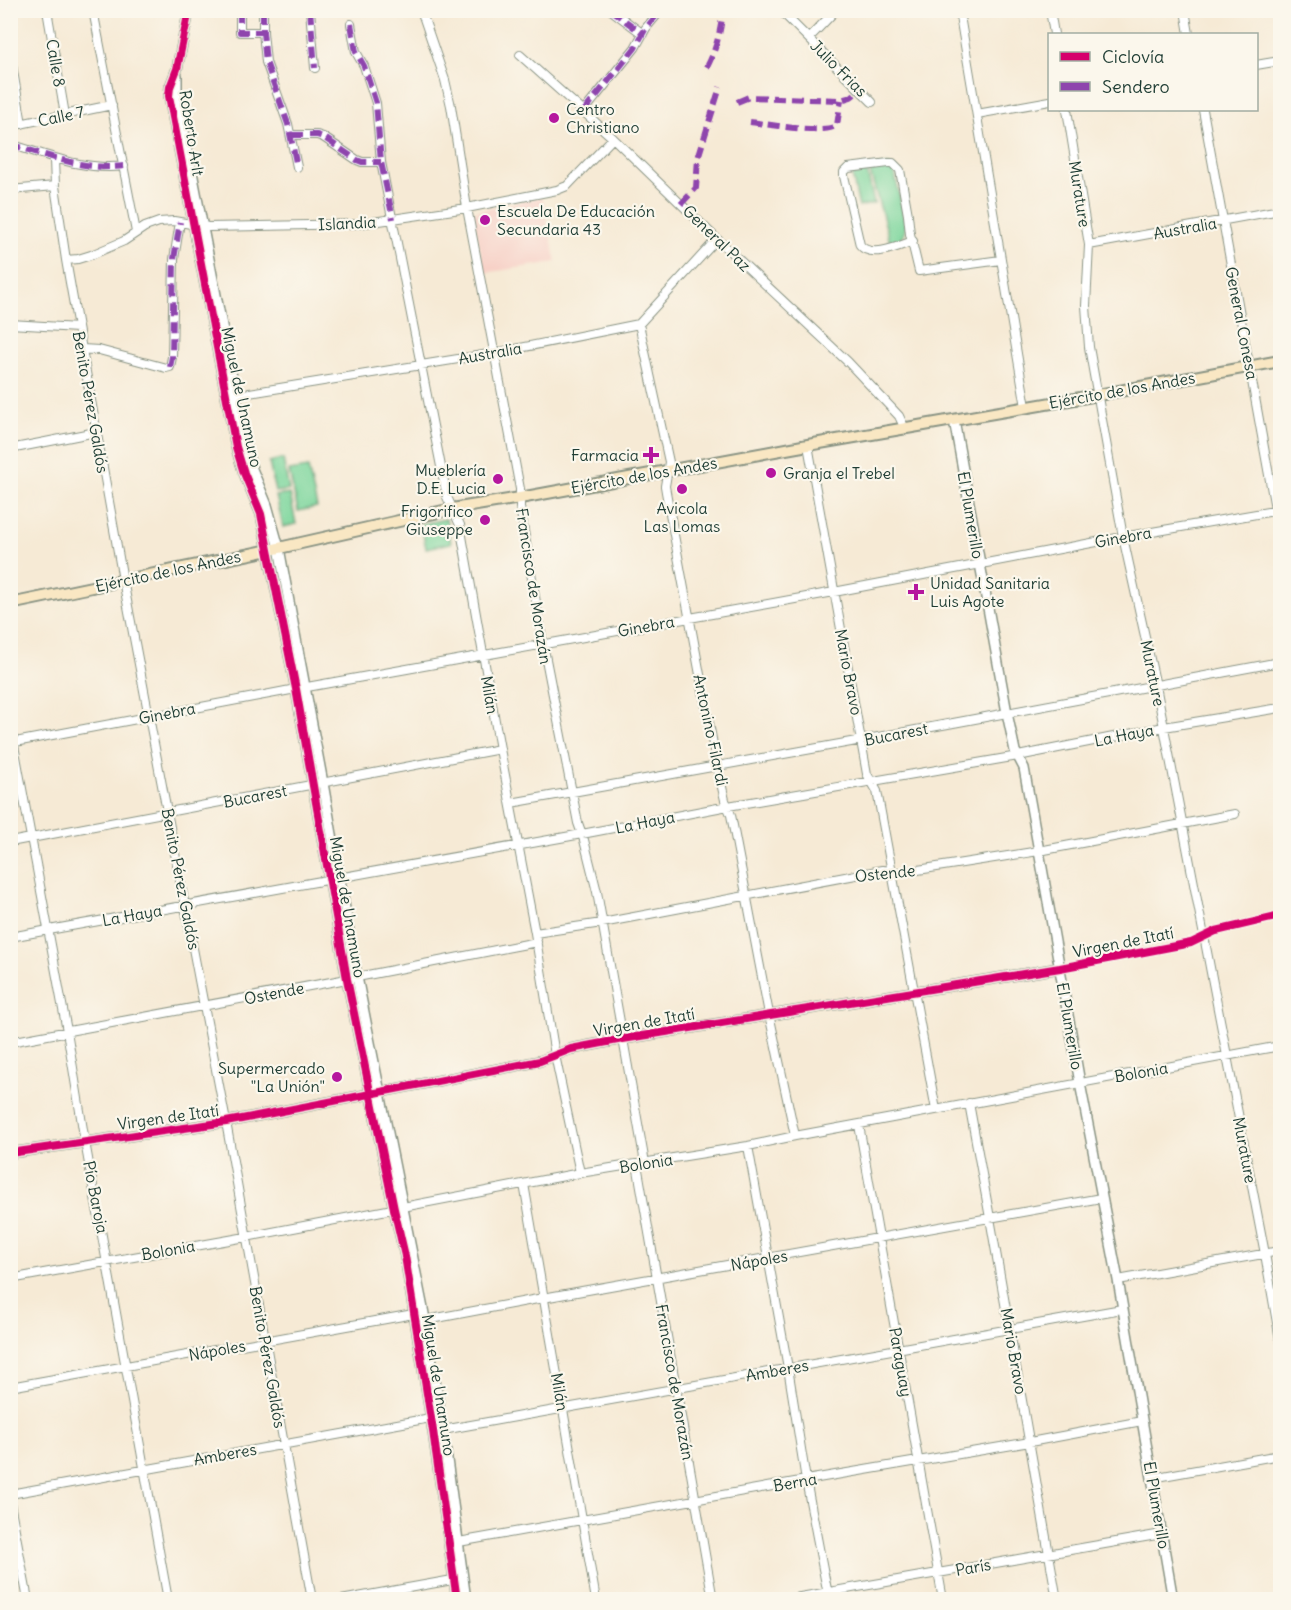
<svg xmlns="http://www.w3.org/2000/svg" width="1291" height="1610" viewBox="0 0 1291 1610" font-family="Delius,sans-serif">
<rect width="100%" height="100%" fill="#fbf7ec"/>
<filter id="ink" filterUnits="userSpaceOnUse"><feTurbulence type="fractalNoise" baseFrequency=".0167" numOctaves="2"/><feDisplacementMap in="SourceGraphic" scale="12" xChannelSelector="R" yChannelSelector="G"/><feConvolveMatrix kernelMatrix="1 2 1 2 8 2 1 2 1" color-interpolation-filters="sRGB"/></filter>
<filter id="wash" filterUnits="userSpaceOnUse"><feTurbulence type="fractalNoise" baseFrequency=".008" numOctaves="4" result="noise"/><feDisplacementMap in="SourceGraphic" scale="24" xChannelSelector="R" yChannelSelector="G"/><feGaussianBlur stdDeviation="1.35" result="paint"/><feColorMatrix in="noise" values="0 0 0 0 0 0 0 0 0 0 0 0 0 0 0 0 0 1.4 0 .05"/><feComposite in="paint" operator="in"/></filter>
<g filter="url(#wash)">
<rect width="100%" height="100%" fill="#f6ead5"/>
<path fill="#f7d1c7" d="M 542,197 L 556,262 L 485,273 L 472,212 Z"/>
<path fill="#7dd69c" stroke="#4e8a68" stroke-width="1.5" d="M 889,165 L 894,170 L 906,227 C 904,238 900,240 890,243 C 884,218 876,195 870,171 L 871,167 Z
M 867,171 L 874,203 L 859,207 L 852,175 Z
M 283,459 L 289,490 L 275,492 L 269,462 Z
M 308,468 L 317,507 L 298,511 L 289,471 Z
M 290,494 L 296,524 L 283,527 L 276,496 Z
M 446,519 L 451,543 L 426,548 L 421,524 Z"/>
</g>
<g filter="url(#ink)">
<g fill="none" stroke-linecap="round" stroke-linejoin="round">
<g stroke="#8a9484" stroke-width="10">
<path id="minor" d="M 47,10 L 65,115
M 93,10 L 136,232
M 240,10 L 240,32 L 263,32
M 263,10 L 263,32 L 266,62 L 288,124 L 297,167
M 310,10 L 315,68
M 421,10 L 445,80 L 451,106 L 467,208 L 520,489 L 520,507 L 543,644 L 578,823 L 584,840 L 597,892 L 645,1163
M 611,10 L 643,34
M 780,10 L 872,102
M 959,10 L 1026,407
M 1050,10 L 1054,34
M 1185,10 L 1189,34
M 351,24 L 356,52 L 364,66 L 376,103 L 381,162 L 447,497 L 460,525 L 500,749 L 535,933 L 555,1055 L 580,1173
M 809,38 L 836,10
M 10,53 L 22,124
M 520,55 L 613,138 L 717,239 L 848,362 L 899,416 L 905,429
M 1256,65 L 1280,61
M 1067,110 L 1089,245 L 1086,306 L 1089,347 L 1123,537 L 1156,686 L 1265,1254 L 1280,1340
M 1203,110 L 1280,536
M 584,111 L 635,48 L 646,28 L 661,10
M 977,114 L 1050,101
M 10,126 L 112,105
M 291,135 L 317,135 L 323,137 L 357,160 L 362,162 L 381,162
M 10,144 C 47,155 84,171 124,166
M 54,159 L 55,186 L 66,260 L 123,580 L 226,1122 L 312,1600
M 10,190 L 55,186
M 913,241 C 899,246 871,259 860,245 L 844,176 L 844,172 L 848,168 L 889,163 L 893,163 L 900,170 L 908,215 L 910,234 L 919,271 L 1001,260
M 1089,245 L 1280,210
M 66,260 L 78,259 L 91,255 L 124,241 L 145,227 L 159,222 L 174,221 L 208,227 L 359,224 L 467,208 L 557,190 L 567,186 L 613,138
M 10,324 L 78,328
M 639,324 L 669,462 L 665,486 L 666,492 L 717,766 L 725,800 L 731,815 L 769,1014 L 795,1136
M 82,349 L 99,350 L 166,368 L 170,367 L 172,357 L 174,259 L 180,222
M 231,396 L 495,353 L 639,324 L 717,239
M 808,445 L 867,774 L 877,791 L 936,1110
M 10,449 L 96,432
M 10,724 L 67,1031 L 85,1142 L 168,1600
M 10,743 L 296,689 L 834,592 L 1123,537 L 1280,510
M 511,803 L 862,740 L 1280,662
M 10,842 L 500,749
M 535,933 L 602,923 L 882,870 L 905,872 L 1039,851 L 1235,814
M 10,937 L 582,834 L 728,806 L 1018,756 L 1164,727 L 1280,708
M 1060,968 L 1191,943 L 1216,931 L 1280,916
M 10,1042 L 347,979 L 537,942
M 969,1103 L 990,1218 L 1057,1600
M 859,1125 L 943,1600
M 748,1146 L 788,1368 L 806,1480 L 829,1600
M 637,1164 L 713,1600
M 524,1184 L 596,1600
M 10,1279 L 246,1237 L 580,1173 L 748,1146 L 795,1136 L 1280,1046
M 1118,1280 L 1280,1251
M 421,1321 L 543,1298 L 1101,1198
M 10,1387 L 419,1313
M 437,1431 L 1122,1309
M 1152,1478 L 1280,1455
M 10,1494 L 436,1417
M 10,1503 L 28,1600
M 453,1543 L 806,1480 L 1030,1442 L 1142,1421
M 341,1600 L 458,1579
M 783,1600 L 1162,1534"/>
</g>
<g stroke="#8a9484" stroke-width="12">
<path id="tertiary" d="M 189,10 L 177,69 L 170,87 L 169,96 L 236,447 L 244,473 L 261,514 L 268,550 L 296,689 L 347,979 L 394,1209 L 405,1256 L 433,1431 L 457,1600
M 177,75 L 177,95 L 246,449 L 252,469 L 267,505 L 279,548 L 323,783 L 357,977 L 425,1319 L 443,1430 L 466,1600
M 954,420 L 1007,713 L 1015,751 L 1024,768 L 1039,851 L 1080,1083 L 1118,1280 L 1173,1600
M 10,1153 L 226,1122 L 540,1061 L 571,1049 L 623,1039 L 1060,968"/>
</g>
<g stroke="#8a9484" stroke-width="14">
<path id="secondary" d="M 10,604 L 279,548 L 452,509 L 520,498 L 808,445 L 1098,395 L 1280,361"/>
</g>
<use href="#minor" stroke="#fff" stroke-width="8"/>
<use href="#tertiary" stroke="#fff" stroke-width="9"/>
<use href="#secondary" stroke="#f9e7c3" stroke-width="10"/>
<path stroke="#8e44ad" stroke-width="6" stroke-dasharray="12 6" stroke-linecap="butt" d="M 240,10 L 240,32 L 263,32
M 263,10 L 263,32 L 266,62 L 288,124 L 297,167
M 310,10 L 315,68
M 611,10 L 643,34
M 351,24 L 356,52 L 364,66 L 376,103 L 381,162 L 393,219
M 707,67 C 716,50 721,30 723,10
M 737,102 L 749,97 L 841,100 L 851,97 L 860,90
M 584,111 L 635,48 L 646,28 L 661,10
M 750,122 C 767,124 826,135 837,125 L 841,100
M 291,135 L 317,135 L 323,137 L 357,160 L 362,162 L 381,162
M 10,144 C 47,155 84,171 124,166
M 681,204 L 696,188 L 698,158 L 720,87
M 170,367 L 172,357 L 174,259 L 180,222"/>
<g stroke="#fbf7ec" stroke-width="11">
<path id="cycleway" d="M 189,10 L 177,69 L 170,87 L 169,96 L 236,447 L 244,473 L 261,514 L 268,550 L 296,689 L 347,979 L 394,1209 L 405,1256 L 433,1431 L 457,1600
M 10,1153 L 226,1122 L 540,1061 L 571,1049 L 623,1039 L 1060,968 L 1191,943 L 1216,931 L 1280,916"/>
</g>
<use href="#cycleway" stroke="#d6006c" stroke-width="8"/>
</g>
</g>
<g fill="#b5179e" stroke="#fbf7ec" stroke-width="2">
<circle cx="554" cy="118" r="6"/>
<circle cx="485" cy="220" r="6"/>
<path d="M648 446h6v6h6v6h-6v6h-6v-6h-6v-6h6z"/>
<circle cx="771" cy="473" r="6"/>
<circle cx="498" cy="479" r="6"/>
<circle cx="682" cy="489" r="6"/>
<circle cx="485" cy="520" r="6"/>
<path d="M913 583h6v6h6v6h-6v6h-6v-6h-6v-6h6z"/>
<circle cx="337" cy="1077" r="6"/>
</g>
<g text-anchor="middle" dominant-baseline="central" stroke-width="4.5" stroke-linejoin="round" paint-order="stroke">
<g font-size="16" fill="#1f3d34" stroke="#fbf7ec">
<text transform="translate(56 63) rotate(80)">Calle 8</text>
<text transform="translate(839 68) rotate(45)">Julio Frias</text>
<text transform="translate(61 116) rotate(-12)">Calle 7</text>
<text transform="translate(192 133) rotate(81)">Roberto Arlt</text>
<text transform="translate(1080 194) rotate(81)">Murature</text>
<text transform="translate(347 223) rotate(-3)">Islandia</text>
<text transform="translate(1185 228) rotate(-10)">Australia</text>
<text transform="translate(717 238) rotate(44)">General Paz</text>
<text transform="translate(1242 323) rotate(79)">General Conesa</text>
<text transform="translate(490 353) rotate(-10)">Australia</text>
<text transform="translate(1122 390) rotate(-10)">Ejército de los Andes</text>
<text transform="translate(242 397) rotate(78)">Miguel de Unamuno</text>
<text transform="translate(91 402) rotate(80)">Benito Pérez Galdós</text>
<text transform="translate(644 475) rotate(-10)">Ejército de los Andes</text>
<text transform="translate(971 515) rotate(80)">El Plumerillo</text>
<text transform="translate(1123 537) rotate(-10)">Ginebra</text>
<text transform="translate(168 571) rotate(-12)">Ejército de los Andes</text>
<text transform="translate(534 586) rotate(81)">Francisco de Morazán</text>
<text transform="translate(646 626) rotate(-10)">Ginebra</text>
<text transform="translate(849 672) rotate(79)">Mario Bravo</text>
<text transform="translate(1153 673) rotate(78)">Murature</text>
<text transform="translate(490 695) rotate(80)">Milán</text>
<text transform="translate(167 713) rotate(-11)">Ginebra</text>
<text transform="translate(711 730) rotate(78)">Antonino Filardi</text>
<text transform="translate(896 734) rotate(-11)">Bucarest</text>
<text transform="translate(1124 735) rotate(-11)">La Haya</text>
<text transform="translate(255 796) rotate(-11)">Bucarest</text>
<text transform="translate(645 822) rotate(-11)">La Haya</text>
<text transform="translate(885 873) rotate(-6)">Ostende</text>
<text transform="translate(181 879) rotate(79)">Benito Pérez Galdós</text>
<text transform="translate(348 907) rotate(80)">Miguel de Unamuno</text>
<text transform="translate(132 915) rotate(-10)">La Haya</text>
<text transform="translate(1123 942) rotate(-11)">Virgen de Itatí</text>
<text transform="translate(274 993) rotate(-11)">Ostende</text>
<text transform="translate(644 1022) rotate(-10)">Virgen de Itatí</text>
<text transform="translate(1070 1026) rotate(80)">El Plumerillo</text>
<text transform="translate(1141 1072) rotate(-10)">Bolonia</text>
<text transform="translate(168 1117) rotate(-8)">Virgen de Itatí</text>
<text transform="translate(1245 1150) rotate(79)">Murature</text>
<text transform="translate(646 1163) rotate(-9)">Bolonia</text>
<text transform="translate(96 1197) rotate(79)">Pío Baroja</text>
<text transform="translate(168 1250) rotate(-10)">Bolonia</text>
<text transform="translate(759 1260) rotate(-10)">Nápoles</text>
<text transform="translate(217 1350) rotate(-10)">Nápoles</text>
<text transform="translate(1014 1351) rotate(80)">Mario Bravo</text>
<text transform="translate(268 1357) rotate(80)">Benito Pérez Galdós</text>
<text transform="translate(901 1362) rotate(80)">Paraguay</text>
<text transform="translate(777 1370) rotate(-10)">Amberes</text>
<text transform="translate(675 1382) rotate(80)">Francisco de Morazán</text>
<text transform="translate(439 1385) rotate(81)">Miguel de Unamuno</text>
<text transform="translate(560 1392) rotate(80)">Milán</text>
<text transform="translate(225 1454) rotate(-10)">Amberes</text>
<text transform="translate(795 1482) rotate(-10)">Berna</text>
<text transform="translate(1157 1505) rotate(80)">El Plumerillo</text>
<text transform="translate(973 1567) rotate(-10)">París</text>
</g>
<g font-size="16" fill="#1f3d34" stroke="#fbf7ec" text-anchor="start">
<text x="566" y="109">Centro<tspan x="566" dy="18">Christiano</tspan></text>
<text x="497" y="211">Escuela De Educación<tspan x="497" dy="18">Secundaria 43</tspan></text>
<text x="639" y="455" text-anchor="end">Farmacia</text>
<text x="486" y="470" text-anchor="end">Mueblería<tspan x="486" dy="18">D.E. Lucia</tspan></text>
<text x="783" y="473">Granja el Trebel</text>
<text x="682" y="508" text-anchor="middle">Avicola<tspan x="682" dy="18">Las Lomas</tspan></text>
<text x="473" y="511" text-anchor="end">Frigorifico<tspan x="473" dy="18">Giuseppe</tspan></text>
<text x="930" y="583">Unidad Sanitaria<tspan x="930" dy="18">Luis Agote</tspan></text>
<text x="325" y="1068" text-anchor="end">Supermercado<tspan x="325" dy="18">"La Unión"</tspan></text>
</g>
</g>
<rect width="1291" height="1610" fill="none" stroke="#fbf7ec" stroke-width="36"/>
<rect x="1048" y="33" width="210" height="78" fill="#fbf7ec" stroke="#a3ada2" stroke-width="1.5"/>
<rect x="1060" y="52" width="30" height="9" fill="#d6006c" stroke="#a3ada2" stroke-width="1.5"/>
<text x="1102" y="63" font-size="18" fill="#1f3d34">Ciclovía</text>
<rect x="1060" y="82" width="30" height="9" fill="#8e44ad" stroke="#a3ada2" stroke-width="1.5"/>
<text x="1102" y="93" font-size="18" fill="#1f3d34">Sendero</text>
</svg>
